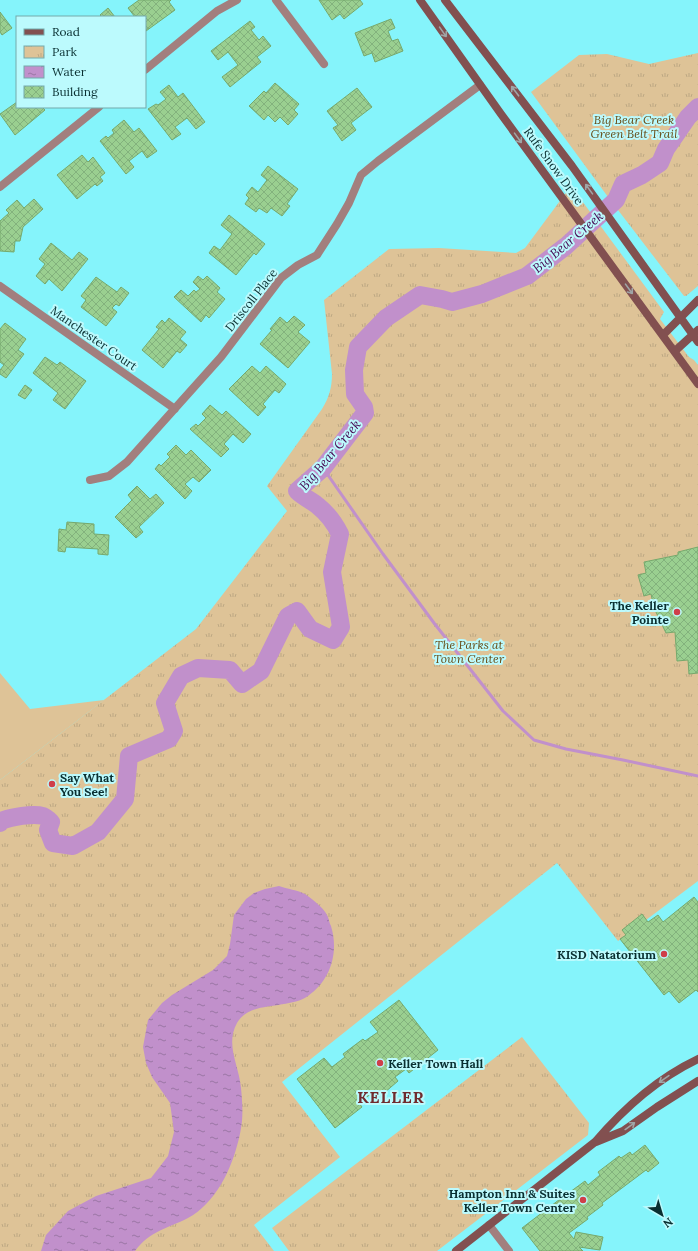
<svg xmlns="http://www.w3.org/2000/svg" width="698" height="1251" viewBox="0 0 698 1251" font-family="Lora,serif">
<defs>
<pattern id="park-tufts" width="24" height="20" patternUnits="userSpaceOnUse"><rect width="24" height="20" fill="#dec397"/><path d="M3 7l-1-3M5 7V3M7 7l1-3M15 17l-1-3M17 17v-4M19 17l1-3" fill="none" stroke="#bda883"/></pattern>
<pattern id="water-ripples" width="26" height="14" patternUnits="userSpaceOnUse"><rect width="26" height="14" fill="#c190cb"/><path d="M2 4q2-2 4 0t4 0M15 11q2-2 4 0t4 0" fill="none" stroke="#9b76a5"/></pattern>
<pattern id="building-cross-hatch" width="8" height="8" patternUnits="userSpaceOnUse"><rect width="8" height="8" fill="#9acf90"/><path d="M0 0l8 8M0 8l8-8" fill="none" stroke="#83b27d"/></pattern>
</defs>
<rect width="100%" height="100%" fill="#85f4fb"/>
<path fill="#dec397" d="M 0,673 L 30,709 L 104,700 L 0,780 Z"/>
<path fill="url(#park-tufts)" d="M 698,53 L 698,286 L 686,296 L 684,296 L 608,197 L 531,92 L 579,55 L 607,54 L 649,64 Z
M 571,186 L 664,312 L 660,319 L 689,357 L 694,360 L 698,365 L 698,881 L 618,941 L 557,863 L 282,1082 L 340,1157 L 254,1225 L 274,1251 L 0,1251 L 0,780 L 196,629 L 287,511 L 267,486 L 322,409 C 329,398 332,387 332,374 L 324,300 L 389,249 L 439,248 L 516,253 L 525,248 Z
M 522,1037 L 589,1123 L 588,1135 L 437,1251 L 289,1251 L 272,1228 Z"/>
<path fill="url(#water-ripples)" d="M 279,886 C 287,889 298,890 305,894 C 312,899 323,907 327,915 C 329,918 329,923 331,926 C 339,952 331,980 308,996 C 288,1010 250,1000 237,1023 C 225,1045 239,1065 241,1088 C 242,1098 243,1110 242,1121 C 240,1141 231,1169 220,1186 C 212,1199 201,1211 188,1218 C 167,1229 151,1230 135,1251 L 41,1251 L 46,1235 L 68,1211 L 96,1196 L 151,1178 L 168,1156 L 174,1132 L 170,1103 L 152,1077 L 146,1063 L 143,1047 L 148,1020 L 162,1003 L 172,995 L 213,970 L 227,956 L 230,944 L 234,915 L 246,899 L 254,893 L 265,889 Z"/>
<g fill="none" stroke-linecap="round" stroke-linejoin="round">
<path stroke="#c190cb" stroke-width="3" d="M 323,468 L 383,554 L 434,623 L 503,711 L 534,740 L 566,749 L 623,760 L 698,776"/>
<path stroke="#c190cb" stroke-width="18" d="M 0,823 L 1,821 C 11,817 33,813 43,816 C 46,817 49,820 51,822 L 48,830 L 53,843 L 73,846 L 98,832 L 125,799 L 129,756 L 169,739 L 174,731 L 165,703 L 181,676 L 198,668 L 230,670 L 242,684 L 261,671 L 288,616 L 297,611 L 310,629 L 333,640 L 341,627 L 332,572 L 340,534 C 334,522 328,514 318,506 C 311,500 304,498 297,491 L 323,468 L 365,413 L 364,407 L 355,394 L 354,370 L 358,347 L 386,318 L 420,295 L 442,299 L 452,302 L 482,294 L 527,276 L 566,246 L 616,200 L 623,184 L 642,175 L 660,163 L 666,149 L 688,117 L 698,107"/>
</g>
<path fill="url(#building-cross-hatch)" stroke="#76a96c" d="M 139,0 L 171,0 L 169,2 L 175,10 L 146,31 L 145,17 L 135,17 L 128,8 Z
M 319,0 L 360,0 L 363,4 L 344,19 L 340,14 L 332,20 Z
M 108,8 L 115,17 L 102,17 L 100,15 Z
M 0,12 L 12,28 L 2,35 L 0,32 Z
M 391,19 L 395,28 L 388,31 L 392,41 L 398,39 L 403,51 L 375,62 L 372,53 L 364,56 L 355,33 Z
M 250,21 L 255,27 L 251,30 L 259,40 L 263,36 L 271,46 L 257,57 L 261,62 L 230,87 L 222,77 L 238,65 L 228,52 L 218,60 L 211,51 Z
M 275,83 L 299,104 L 294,110 L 298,114 L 288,125 L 280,117 L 275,122 L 268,115 L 264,120 L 249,106 L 264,91 L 266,93 Z
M 169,85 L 178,97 L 183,93 L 205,122 L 196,129 L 187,118 L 175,127 L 181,134 L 172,140 L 148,109 L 156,104 L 158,105 L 166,99 L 160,92 Z
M 357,88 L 372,107 L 351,123 L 356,130 L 342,141 L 333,128 L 338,125 L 327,111 Z
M 17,102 L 17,107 L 42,107 L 45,110 L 15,135 L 0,114 Z
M 124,120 L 134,132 L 139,128 L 157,151 L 147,158 L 142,151 L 129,161 L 134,167 L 126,174 L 100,141 L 106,136 L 108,138 L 114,133 L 112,130 Z
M 82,155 L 88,162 L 93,157 L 105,173 L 100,177 L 103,181 L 97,186 L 95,184 L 77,199 L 57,175 Z
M 268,166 L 298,189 L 287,204 L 290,206 L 282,216 L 271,208 L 267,213 L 259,208 L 256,212 L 245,204 L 249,198 L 246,195 L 252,187 L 258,192 L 267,180 L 261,175 Z
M 34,199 L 43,209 L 23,227 L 20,241 L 15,241 L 14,252 L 0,251 L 0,221 L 9,213 L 6,210 L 17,200 L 24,208 Z
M 229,215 L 265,244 L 256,255 L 254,253 L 236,275 L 209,253 L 214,246 L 220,250 L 232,234 L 221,225 Z
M 51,243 L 72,260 L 79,252 L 88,259 L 62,291 L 49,279 L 45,284 L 36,276 L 45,264 L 39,259 Z
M 198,276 L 203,280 L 207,276 L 220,288 L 217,292 L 225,299 L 209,318 L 206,315 L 201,322 L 174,297 L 181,290 L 188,296 L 194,290 L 196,292 L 200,289 L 193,282 Z
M 96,277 L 117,292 L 121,287 L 129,293 L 119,306 L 116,304 L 112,308 L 117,312 L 106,326 L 81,307 L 86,300 L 81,296 Z
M 294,316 L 305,325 L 298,332 L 310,342 L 288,368 L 260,344 L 272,330 L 270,329 L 280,317 L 287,323 Z
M 169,318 L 186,332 L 180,339 L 187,345 L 180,353 L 177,351 L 163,368 L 142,350 L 159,329 L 156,327 L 162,320 L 165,323 Z
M 5,323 L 26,339 L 18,350 L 24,354 L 6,378 L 0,374 L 0,370 L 4,365 L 0,362 L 0,329 Z
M 45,357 L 57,365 L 60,362 L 86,381 L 65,409 L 53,400 L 58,393 L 33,373 Z
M 252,366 L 260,373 L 266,366 L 286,384 L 279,393 L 275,390 L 263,404 L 266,407 L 258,416 L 229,389 Z
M 25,385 L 32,390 L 25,399 L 18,395 Z
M 210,405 L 222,415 L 226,411 L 251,434 L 243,443 L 233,434 L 224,444 L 229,449 L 221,457 L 190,429 L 196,424 L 198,426 L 206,418 L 202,414 Z
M 176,445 L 186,455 L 191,450 L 211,470 L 199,482 L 193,477 L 185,484 L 192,491 L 185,499 L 155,469 L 159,464 L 161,466 L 170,457 L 167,454 Z
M 137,486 L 150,499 L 156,494 L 164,503 L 139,527 L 143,532 L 136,538 L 115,517 L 132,500 L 128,495 Z
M 67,522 L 94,524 L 94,534 L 109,535 L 108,555 L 98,554 L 98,549 L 66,547 L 65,552 L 58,551 L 59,529 L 66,530 Z
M 698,547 L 698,673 L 689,674 L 688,660 L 677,661 L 675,632 L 666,633 L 654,608 L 651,594 L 644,596 L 638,575 L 646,573 L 644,562 L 678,555 L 678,552 Z
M 694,897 L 698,902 L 698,992 L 696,990 L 679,1003 L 669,991 L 664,995 L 620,939 L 626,935 L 622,930 L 642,914 L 648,922 L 658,915 L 663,922 Z
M 399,1000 L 438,1050 L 409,1073 L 406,1069 L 395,1077 L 398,1081 L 384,1093 L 383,1092 L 376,1098 L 372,1093 L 359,1103 L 362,1107 L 335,1128 L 297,1079 L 324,1058 L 332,1067 L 345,1057 L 343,1054 L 363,1039 L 365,1041 L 378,1032 L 370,1022 Z
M 645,1145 L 659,1163 L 648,1172 L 646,1170 L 602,1203 L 603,1205 L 587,1217 L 588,1219 L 569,1233 L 574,1239 L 576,1232 L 603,1237 L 600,1250 L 579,1247 L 583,1251 L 540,1251 L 522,1228 L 568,1193 L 570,1196 L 572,1195 L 570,1192 L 585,1181 L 588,1185 L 600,1175 L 598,1172 L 619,1156 L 621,1158 L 630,1152 L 632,1155 Z"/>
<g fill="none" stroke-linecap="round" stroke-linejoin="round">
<path stroke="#a27f7e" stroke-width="8" d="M 276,0 L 324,64
M 145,70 L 217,11 L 237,0
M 0,187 L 99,107
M 0,286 L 175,409
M 90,480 L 109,476 L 127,462 L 221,357 L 281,278 L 298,265 L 317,255 L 337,224 L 349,203 L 361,175 L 378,161 L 480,85
M 489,1225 L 509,1251"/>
<path stroke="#825050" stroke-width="8" d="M 420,0 L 501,114 L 698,384
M 445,0 L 572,166 L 698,342
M 663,335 L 698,300
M 675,351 L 698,330
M 596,1142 L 623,1131 L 657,1107 L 698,1081
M 456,1251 L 595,1142 C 624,1108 658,1078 698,1059"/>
</g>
<defs><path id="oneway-shaft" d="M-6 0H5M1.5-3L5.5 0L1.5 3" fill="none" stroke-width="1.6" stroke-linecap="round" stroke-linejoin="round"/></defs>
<g stroke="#9fa5a6">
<use href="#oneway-shaft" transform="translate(443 32) rotate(55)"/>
<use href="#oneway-shaft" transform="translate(515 91) rotate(-127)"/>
<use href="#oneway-shaft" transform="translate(518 138) rotate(54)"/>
<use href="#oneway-shaft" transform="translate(589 189) rotate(-126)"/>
<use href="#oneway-shaft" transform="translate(629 289) rotate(54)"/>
<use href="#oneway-shaft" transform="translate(664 1079) rotate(145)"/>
<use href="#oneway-shaft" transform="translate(630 1126) rotate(-36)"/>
</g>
<g fill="#cf3f4a" stroke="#bcfafd" stroke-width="1.5">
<circle cx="677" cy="612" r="4"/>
<circle cx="52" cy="784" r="4"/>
<circle cx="664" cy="954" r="4"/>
<circle cx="380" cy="1063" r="4"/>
<circle cx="583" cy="1200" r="4"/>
</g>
<g text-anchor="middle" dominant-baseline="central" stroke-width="4" stroke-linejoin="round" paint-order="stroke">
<g font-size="12" font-style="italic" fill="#674c17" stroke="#bcfafd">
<text x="634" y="119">Big Bear Creek<tspan x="634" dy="14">Green Belt Trail</tspan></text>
<text x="469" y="644">The Parks at<tspan x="469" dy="14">Town Center</tspan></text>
</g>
<g font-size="12" fill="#092f31" stroke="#bcfafd">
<text transform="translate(554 166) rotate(54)">Rufe Snow Drive</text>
<text transform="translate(251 300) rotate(-52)">Driscoll Place</text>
<text transform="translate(94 338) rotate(35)">Manchester Court</text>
</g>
<g font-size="12" font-weight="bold" fill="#092f31" stroke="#bcfafd" text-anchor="end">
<text x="669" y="605">The Keller<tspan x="669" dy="14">Pointe</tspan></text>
<text x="60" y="777" text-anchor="start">Say What<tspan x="60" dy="14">You See!</tspan></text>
<text x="656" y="954">KISD Natatorium</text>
<text x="388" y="1063" text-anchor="start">Keller Town Hall</text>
<text x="575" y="1193">Hampton Inn &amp; Suites<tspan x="575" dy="14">Keller Town Center</tspan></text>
</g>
<g font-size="13" font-style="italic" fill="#460852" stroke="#bcfafd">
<text transform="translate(568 242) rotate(-40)">Big Bear Creek</text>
<text transform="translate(330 455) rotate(-50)">Big Bear Creek</text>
</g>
<g font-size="16" font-weight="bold" letter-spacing="1" fill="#702a2d" stroke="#bcfafd">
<text x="391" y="1097">KELLER</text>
</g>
</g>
<rect x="16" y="16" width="130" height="92" fill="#bcfafd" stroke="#74a9ab"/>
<rect x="24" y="29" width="20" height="6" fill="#825050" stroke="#74a9ab"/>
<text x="52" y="36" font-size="12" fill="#092f31">Road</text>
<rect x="24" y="46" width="20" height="12" fill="url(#park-tufts)" stroke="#74a9ab"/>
<text x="52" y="56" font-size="12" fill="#092f31">Park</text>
<rect x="24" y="66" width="20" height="12" fill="url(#water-ripples)" stroke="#74a9ab"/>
<text x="52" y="76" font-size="12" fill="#092f31">Water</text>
<rect x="24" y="86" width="20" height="12" fill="url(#building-cross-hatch)" stroke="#74a9ab"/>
<text x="52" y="96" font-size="12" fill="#092f31">Building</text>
<g transform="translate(662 1215) rotate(142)" stroke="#bcfafd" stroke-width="3" paint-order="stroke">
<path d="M0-3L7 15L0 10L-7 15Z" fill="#092f31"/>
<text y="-6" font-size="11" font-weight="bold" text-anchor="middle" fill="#092f31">N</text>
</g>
</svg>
